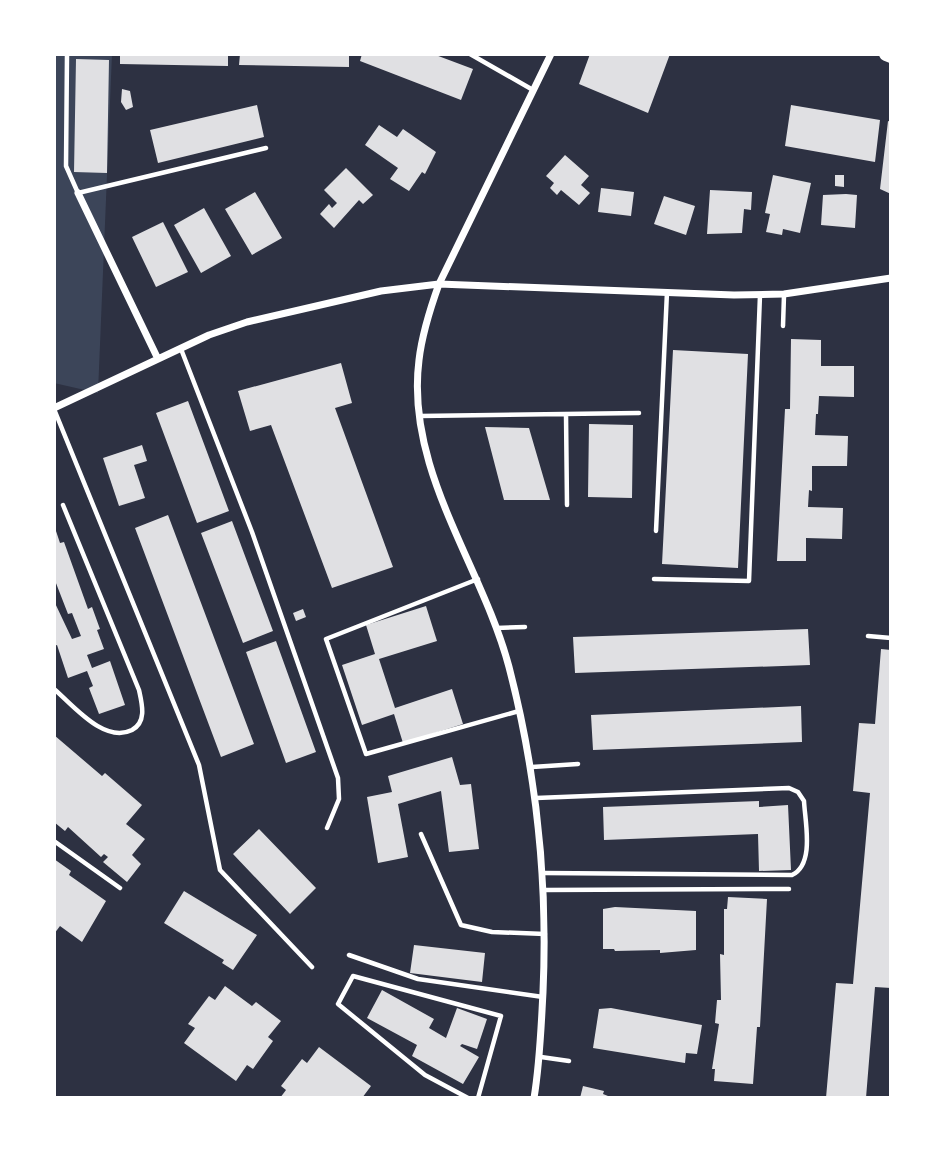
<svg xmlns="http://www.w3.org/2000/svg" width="945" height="1152" viewBox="0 0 945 1152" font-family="'IBM Plex Serif',serif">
<rect width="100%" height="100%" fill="#2d3142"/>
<path fill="#3c4559" d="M 54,54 L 112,54 L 98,393 L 54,383 Z"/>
<path fill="#e0e0e3" d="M 120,54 L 228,54 L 228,66 L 120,64 Z
M 240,54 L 349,54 L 349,67 L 239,65 Z
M 362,54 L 433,54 L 473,69 L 461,100 L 360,61 Z
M 590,54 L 670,54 L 648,113 L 579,84 Z
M 76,59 L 109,60 L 107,173 L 74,172 Z
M 122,89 L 130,91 L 133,107 L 126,110 L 121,102 Z
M 257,105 L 264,137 L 158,163 L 150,130 Z
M 791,105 L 880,120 L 875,162 L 785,146 Z
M 888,121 L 891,122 L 891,194 L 880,189 Z
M 379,125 L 397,137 L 403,129 L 436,152 L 425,174 L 422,172 L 409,191 L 390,179 L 398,168 L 365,145 Z
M 565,155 L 589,176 L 581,185 L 590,193 L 579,205 L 561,190 L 557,195 L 550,188 L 554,183 L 546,176 Z
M 346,168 L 373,195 L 363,204 L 359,200 L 334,228 L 320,214 L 329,204 L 332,208 L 337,203 L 324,190 Z
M 773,175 L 811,183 L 800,233 L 783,229 L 782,235 L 766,232 L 770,214 L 765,213 Z
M 835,175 L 844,175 L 844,187 L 835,186 Z
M 601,188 L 634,192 L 631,216 L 598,212 Z
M 710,190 L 752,192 L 751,210 L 744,209 L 742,233 L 707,234 Z
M 255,192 L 282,238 L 252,255 L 225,209 Z
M 846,194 L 857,195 L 855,228 L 821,225 L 823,195 Z
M 664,196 L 695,206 L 686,235 L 654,224 Z
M 204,208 L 231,256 L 201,273 L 174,225 Z
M 163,222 L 188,272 L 156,287 L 132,237 Z
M 791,339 L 821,340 L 821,366 L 854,366 L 854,397 L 819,396 L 818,414 L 816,414 L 815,435 L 848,436 L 847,466 L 812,466 L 812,491 L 809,490 L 808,507 L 843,508 L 842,539 L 806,538 L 806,561 L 777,561 L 785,409 L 790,409 Z
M 673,350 L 748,354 L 738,568 L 662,564 Z
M 341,363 L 352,403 L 335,408 L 393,567 L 332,588 L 271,425 L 250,431 L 238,391 Z
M 188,401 L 229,511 L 197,523 L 156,413 Z
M 589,424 L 633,425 L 632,498 L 588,497 Z
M 485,427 L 529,428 L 550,500 L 504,500 Z
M 142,445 L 147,461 L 134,465 L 145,498 L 119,506 L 103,458 Z
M 168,515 L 254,744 L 221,757 L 135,528 Z
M 232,521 L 273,631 L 243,643 L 201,533 Z
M 55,528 L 60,543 L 64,542 L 88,609 L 92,607 L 100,629 L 97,630 L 104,649 L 87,655 L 92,668 L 110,661 L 125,705 L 99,714 L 89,688 L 93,686 L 87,671 L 68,678 L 57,645 L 54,646 L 54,601 L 72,639 L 81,636 L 72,613 L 68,614 L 54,578 Z
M 426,606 L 437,641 L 379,659 L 395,708 L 452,689 L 463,724 L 403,743 L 394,714 L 362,725 L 342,665 L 375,654 L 366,625 Z
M 303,609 L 306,617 L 296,621 L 293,613 Z
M 808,629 L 810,665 L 575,673 L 573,637 Z
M 276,641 L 316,752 L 286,763 L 246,652 Z
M 881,649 L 891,650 L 891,988 L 875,987 L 866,1098 L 826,1098 L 836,983 L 853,984 L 870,793 L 853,791 L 859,723 L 875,724 Z
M 801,706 L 802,742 L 593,750 L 591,715 Z
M 54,735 L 102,776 L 105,773 L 142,805 L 126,824 L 145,839 L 132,855 L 141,864 L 127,882 L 103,862 L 108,857 L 104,854 L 101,857 L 68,827 L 65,831 L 54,822 Z
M 452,757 L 460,785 L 471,784 L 479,849 L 449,852 L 441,791 L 398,804 L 408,857 L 378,863 L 367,797 L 392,792 L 388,776 Z
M 759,801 L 759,807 L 788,805 L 791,870 L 759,871 L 758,834 L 604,840 L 603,807 Z
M 259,829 L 316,888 L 290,914 L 233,854 Z
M 54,859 L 71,871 L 69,875 L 106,901 L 82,942 L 60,926 L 54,934 Z
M 184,891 L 257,935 L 233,970 L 222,963 L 224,960 L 164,923 Z
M 728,897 L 767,899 L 760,1027 L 757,1027 L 753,1084 L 714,1081 L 715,1069 L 712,1069 L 719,1024 L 715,1023 L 717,1000 L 721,1000 L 720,954 L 724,955 L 724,909 L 727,909 Z
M 615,907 L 696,911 L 696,950 L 660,953 L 660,950 L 615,951 L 614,949 L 603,949 L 603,909 Z
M 414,945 L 485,953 L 482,982 L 410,973 Z
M 225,986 L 252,1006 L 256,1002 L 281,1021 L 268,1037 L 273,1041 L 253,1069 L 247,1065 L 236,1081 L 184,1043 L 195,1028 L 188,1024 L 209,996 L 215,1000 Z
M 382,990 L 434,1019 L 429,1028 L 446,1038 L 457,1008 L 487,1019 L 477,1049 L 462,1044 L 460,1046 L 479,1057 L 463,1084 L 412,1056 L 417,1045 L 367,1018 Z
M 611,1008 L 702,1025 L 697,1054 L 686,1053 L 685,1063 L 593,1048 L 599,1009 Z
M 319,1047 L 371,1086 L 362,1098 L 280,1098 L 286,1090 L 281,1086 L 302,1059 L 307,1063 Z
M 583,1086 L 604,1091 L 603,1094 L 613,1098 L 580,1098 Z"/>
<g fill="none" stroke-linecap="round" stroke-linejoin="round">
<path stroke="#fff" stroke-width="4.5" d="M 67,54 L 66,166 L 78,193 L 266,148
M 470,54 L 533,90
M 783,326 L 784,295
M 181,349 L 252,532 L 338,778 L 339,799 L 327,828
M 54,409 L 199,765 L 220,870 L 312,967
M 566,414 L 567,505
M 420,416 L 639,413
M 656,531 L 667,292
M 478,579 L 326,639 L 366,754 L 519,711
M 654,579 L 749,581 L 760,295
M 496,628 L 525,627
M 868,636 L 891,638
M 54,689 C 73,705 104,744 132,730 C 147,722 142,704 139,690 L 63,505
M 532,767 L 578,764
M 536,798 L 789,788 L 798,792 L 804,801 C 805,822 815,864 792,875 L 544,873
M 421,834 L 461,925 L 492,932 L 545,934
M 54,841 L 120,888
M 544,890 L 789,889
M 349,955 L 418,979 L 543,997
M 541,1057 L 569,1061
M 468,1098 L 425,1075 L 338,1004 L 353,976 L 501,1016 L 478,1098"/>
<path stroke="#fff" stroke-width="7" d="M 78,193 L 158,359
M 54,408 L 209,335 L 247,322 L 381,291 L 439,284 L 734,295 L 784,294 L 891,278
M 534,1098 C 540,1062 541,1028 543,992 C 548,881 537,775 509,667 C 482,565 405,470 419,360 C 422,334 430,309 439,284 L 551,54"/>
<path stroke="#fff" stroke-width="14" d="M 886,54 L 891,56"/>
</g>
<rect width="945" height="1152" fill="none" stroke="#ffffff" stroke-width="112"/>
</svg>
